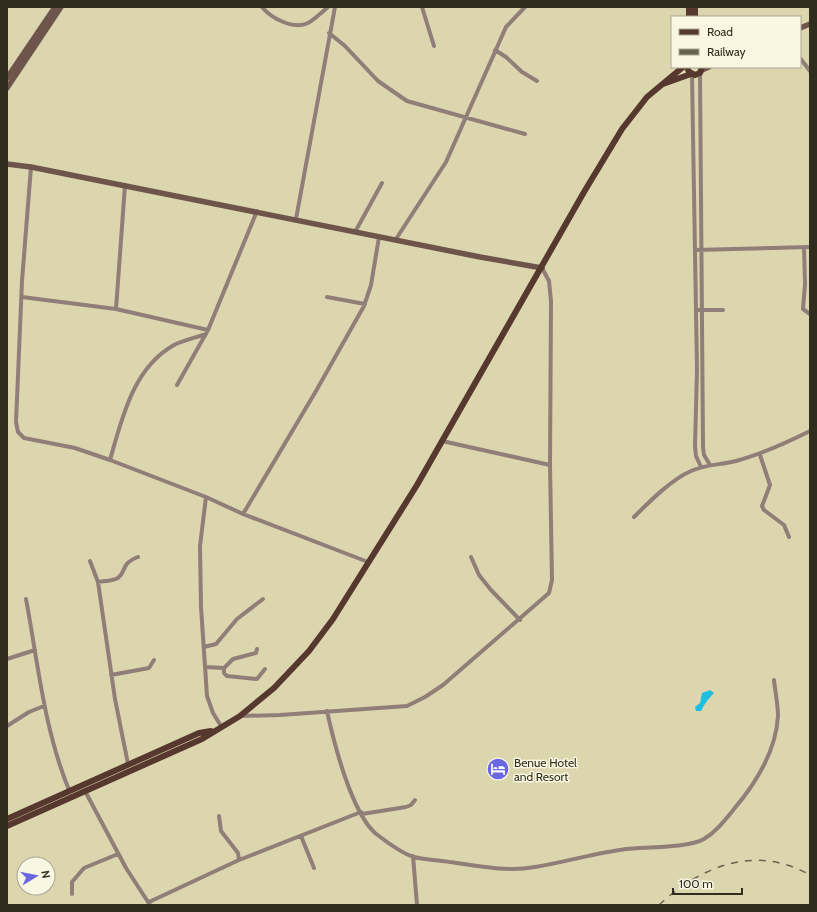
<svg xmlns="http://www.w3.org/2000/svg" width="817" height="912" viewBox="0 0 817 912" font-family="Cabin,sans-serif">
<rect width="100%" height="100%" fill="#dcd6ae"/>
<path fill="#1ebde2" d="M 710,690 L 714,693 C 709,698 704,704 701,711 L 696,711 L 695,707 L 700,703 L 702,693 Z"/>
<g fill="none" stroke-linecap="round" stroke-linejoin="round">
<path stroke="#907e78" stroke-width="4" d="M 262,7 C 271,18 293,30 308,23 C 315,19 322,12 328,7
M 422,7 L 434,46
M 329,33 L 345,46 L 378,81 L 407,101 L 525,134
M 495,50 L 506,57 L 522,72 L 537,81
M 800,58 L 810,71
M 700,73 L 703,447 L 704,455 L 710,465
M 692,75 L 697,370 L 695,446 L 696,456 L 701,467
M 31,167 L 22,281 L 16,422 L 18,432 L 24,438 L 75,448 L 110,460 L 206,497 L 243,514 L 368,562
M 296,219 L 335,7
M 355,232 L 382,183
M 396,239 L 446,162 L 506,27 L 525,7
M 804,247 L 805,284 L 803,309 L 810,314
M 695,250 L 810,247
M 22,297 L 116,309 L 208,330
M 327,297 L 365,304
M 116,309 L 125,185
M 696,310 L 723,310
M 177,385 L 208,330 L 257,211
M 442,441 L 550,465
M 760,455 L 770,485 L 762,506 L 764,510 L 784,525 L 789,537
M 110,460 C 122,418 133,368 174,345 C 184,340 195,338 206,334
M 206,497 L 200,546 L 201,607 L 207,696 L 213,713 L 221,726
M 243,514 L 316,391 L 364,306 L 371,285 L 379,237
M 634,517 C 649,502 672,479 691,471 C 706,464 721,465 736,461 C 762,454 786,443 810,431
M 471,557 L 479,575 L 491,590 L 520,620
M 90,561 L 98,582 L 115,699 L 128,764
M 98,582 C 104,581 113,581 118,578 C 127,571 120,564 138,557
M 26,599 C 38,663 44,729 69,790
M 204,647 L 216,644 L 237,619 L 263,599
M 257,649 L 256,653 L 233,659 L 224,668 L 224,673 L 227,676 L 257,679 L 265,669
M 7,659 L 35,650
M 205,667 L 224,668
M 111,675 L 149,668 L 154,660
M 327,711 C 334,743 351,811 375,833 C 384,840 403,854 414,857 C 426,860 439,860 450,862 C 478,866 507,872 535,867 C 566,862 595,853 626,849 C 645,847 689,848 704,839 C 716,832 725,820 734,809 C 756,783 776,752 778,716 C 778,704 775,691 774,680
M 240,716 L 280,715 L 407,706 L 425,697 L 443,685 L 549,593 L 552,580 L 550,465 L 551,301 L 549,281 L 542,268
M 7,726 L 29,712 L 44,706
M 85,791 L 126,868 L 150,905
M 362,814 L 406,807 L 411,805 L 415,800
M 219,816 L 221,831 L 238,853 L 239,860
M 301,836 L 314,868
M 413,856 L 417,905
M 72,894 L 72,882 L 84,868 L 118,854
M 149,902 L 239,860 L 361,812"/>
<path stroke="#6e554c" stroke-width="5.5" d="M 800,28 L 810,24
M 702,70 L 709,67
M 7,78 L 55,7
M 7,88 L 61,7
M 7,164 L 31,167 L 480,257 L 542,268"/>
<path stroke="#56382e" stroke-width="6" d="M 689,7 L 689,17
M 695,7 L 695,17
M 687,67 L 689,72 L 695,75 L 700,73 L 702,67
M 663,84 L 691,74
M 7,819 L 199,733 L 211,731
M 7,826 L 202,739 L 240,716 L 274,688 L 309,651 L 333,619 L 417,485 L 584,192 L 622,129 L 647,97 L 683,67"/>
<path stroke="#67634c" stroke-width="1.5" stroke-dasharray="7 7" stroke-linecap="butt" d="M 659,905 C 701,866 756,844 810,875"/>
</g>
<defs>
<g id="hotel-disc" transform="scale(1.15)"><circle r="9.5" fill="#6968e2" stroke="#f9f6e2"/><path d="M-6-4.5h1.5V1H6V5H4.5V3h-9V5H-6ZM-4 0a1.8 1.8 0 1 1 3.6 0ZM.5 0V-2.5h3Q6-2.5 6 0Z" fill="#fff"/></g>
</defs>
<g fill-rule="evenodd">
<use href="#hotel-disc" x="498" y="769"/>
</g>
<g text-anchor="middle" dominant-baseline="central" stroke-width="3" stroke-linejoin="round" paint-order="stroke">
<g font-size="12" fill="#302d1e" stroke="#f9f6e2" text-anchor="start">
<text x="514" y="762">Benue Hotel<tspan x="514" dy="14">and Resort</tspan></text>
</g>
</g>
<rect width="817" height="912" fill="none" stroke="#302d1e" stroke-width="16"/>
<rect x="671" y="16" width="130" height="52" fill="#f9f6e2" stroke="#a9a694"/>
<rect x="679" y="29" width="20" height="6" fill="#56382e" stroke="#a9a694"/>
<text x="707" y="36" font-size="12" fill="#302d1e">Road</text>
<rect x="679" y="49" width="20" height="6" fill="#67634c" stroke="#a9a694"/>
<text x="707" y="56" font-size="12" fill="#302d1e">Railway</text>
<g transform="translate(36 876) rotate(80)"><circle r="19" fill="#f9f6e2" stroke="#a9a694"/>
<path d="M0-3L7 15L0 10L-7 15Z" fill="#6968e2"/>
<text y="-6" font-size="11" font-weight="bold" text-anchor="middle" fill="#302d1e">N</text>
</g>
<path d="M673 888v6h69v-6" fill="none" stroke="#302d1e" stroke-width="2"/>
<text x="679" y="888" font-size="12" fill="#302d1e" stroke="#f9f6e2" stroke-width="3" paint-order="stroke">100 m</text>
</svg>
